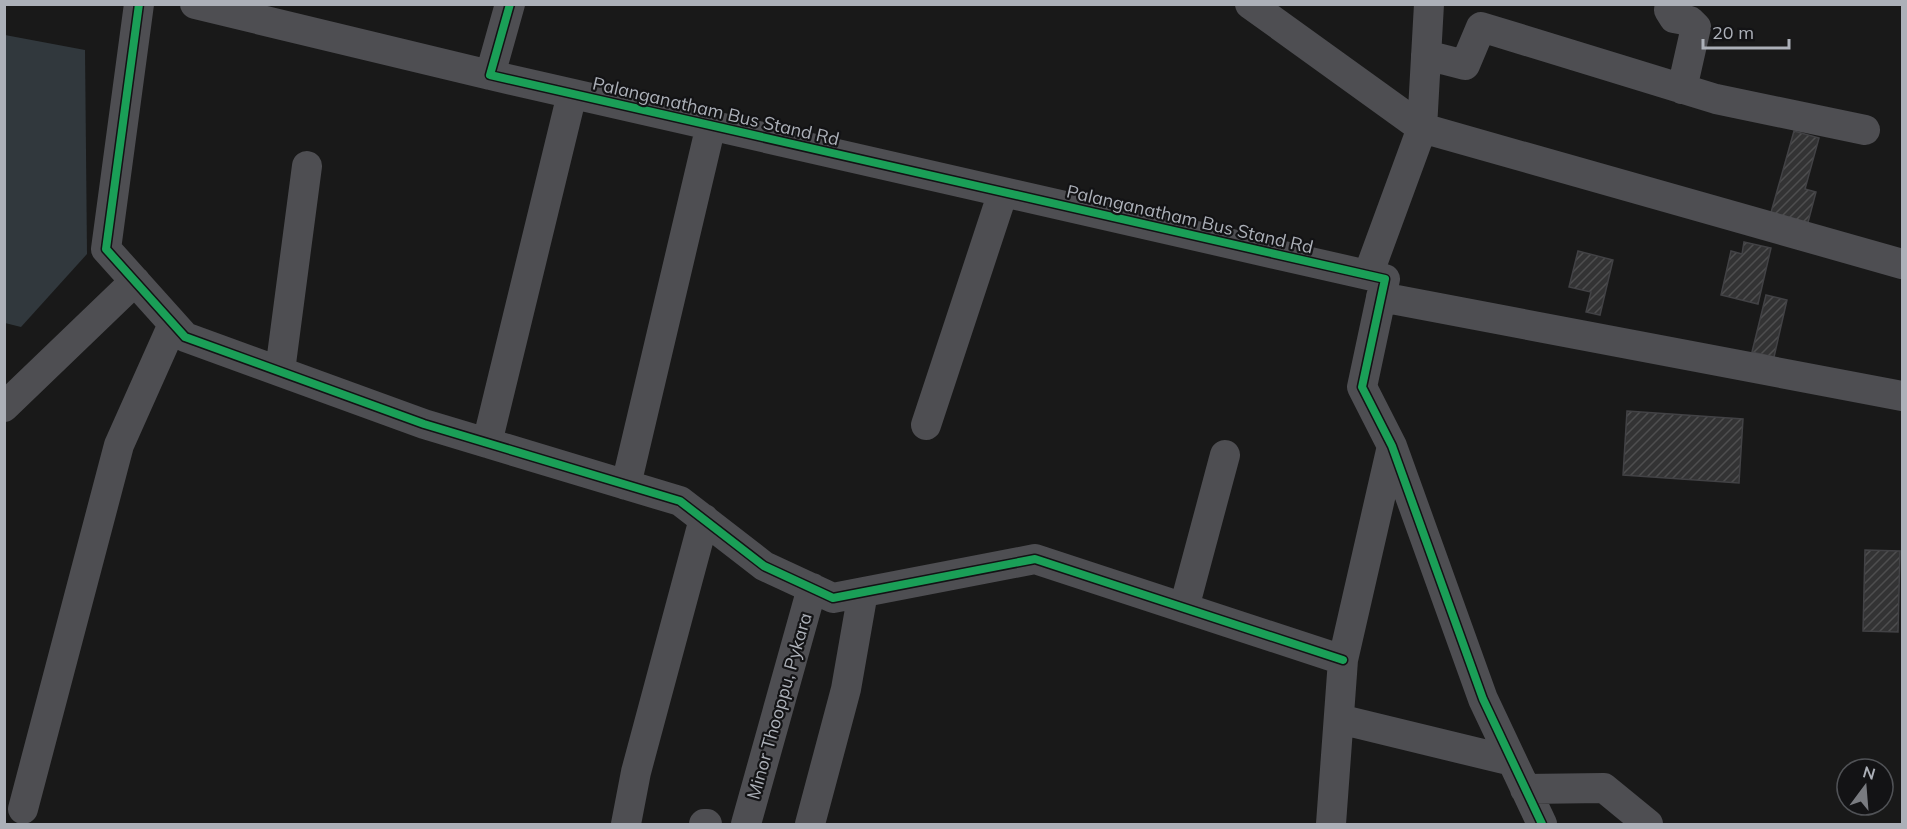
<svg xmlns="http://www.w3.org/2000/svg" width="1907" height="829" viewBox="0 0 1907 829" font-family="Mulish,sans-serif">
<defs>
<pattern id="building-hatch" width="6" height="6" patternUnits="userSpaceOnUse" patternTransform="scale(1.5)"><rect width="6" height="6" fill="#333334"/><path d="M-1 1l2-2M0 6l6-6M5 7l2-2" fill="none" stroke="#4e4e4f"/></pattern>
</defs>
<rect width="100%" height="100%" fill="#191919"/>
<path fill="#31383d" d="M 5,35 L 85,50 L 87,254 L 21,327 L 5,323 Z"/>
<path fill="url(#building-hatch)" stroke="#424245" stroke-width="1.5" d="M 1794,131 L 1819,138 L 1805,189 L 1816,192 L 1807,226 L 1770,216 Z
M 1744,242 L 1771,248 L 1758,304 L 1721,295 L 1731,251 L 1742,254 Z
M 1578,251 L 1613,260 L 1600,315 L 1586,312 L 1591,292 L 1569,287 Z
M 1766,295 L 1787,300 L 1774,357 L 1752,352 Z
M 1627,411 L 1743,419 L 1739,483 L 1623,475 Z
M 1865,550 L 1900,551 L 1898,632 L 1863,631 Z"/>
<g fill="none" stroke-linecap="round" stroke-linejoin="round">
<path stroke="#4e4e52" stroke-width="30" d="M 139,4 L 106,249 L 185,337 L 424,424 L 680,501 L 764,566 L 833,598 L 1035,559 L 1343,660
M 195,4 L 490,75
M 510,4 L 490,75 L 1385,279 L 1362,387 L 1392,446 L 1483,699 L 1542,824
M 1250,4 L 1422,128 L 1902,264
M 1670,4 L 1669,10 L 1674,18 L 1690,21 L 1696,27 L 1682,89
M 1426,55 L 1465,65 L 1481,27 L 1716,99 L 1865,130
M 1368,275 L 1422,128 L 1429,4
M 1381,297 L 1902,396
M 280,371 L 307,166
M 4,407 L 135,281
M 926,425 L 1003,192
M 487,443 L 572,94
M 626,485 L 711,125
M 1184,608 L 1225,455
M 1339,719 L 1512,761
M 1525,789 L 1604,788 L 1648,824
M 23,809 L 119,445 L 173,324
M 626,824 L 636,772 L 704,519
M 704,824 L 707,824
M 746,824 L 812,588
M 810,824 L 846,689 L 863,592
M 1331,824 L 1343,660 L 1392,446"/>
<g stroke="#131315" stroke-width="11">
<path id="cycleway" d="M 139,4 L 106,249 L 185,337 L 424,424 L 680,501 L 764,566 L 833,598 L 1035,559 L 1343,660
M 510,4 L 490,75 L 1385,279 L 1362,387 L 1392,446 L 1483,699 L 1542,824"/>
</g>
<use href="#cycleway" stroke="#1a9f57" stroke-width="8"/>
</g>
<g text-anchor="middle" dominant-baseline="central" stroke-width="4.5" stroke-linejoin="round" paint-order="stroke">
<g font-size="18" fill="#acb0b8" stroke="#131315">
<text transform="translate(716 111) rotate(13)">Palanganatham Bus Stand Rd</text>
<text transform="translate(1190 219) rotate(13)">Palanganatham Bus Stand Rd</text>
<text transform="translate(779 706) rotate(-74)">Minor Thooppu, Pykara</text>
</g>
</g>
<rect width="1907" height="829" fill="none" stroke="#acb0b8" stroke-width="12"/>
<g transform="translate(1865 787) rotate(16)"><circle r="28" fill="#131315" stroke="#505256" stroke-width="1.5"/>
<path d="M0-4.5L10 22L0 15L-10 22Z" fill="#797b80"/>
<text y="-9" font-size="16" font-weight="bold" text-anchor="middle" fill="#acb0b8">N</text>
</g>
<path d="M1703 39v9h86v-9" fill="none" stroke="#acb0b8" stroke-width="3"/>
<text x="1712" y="39" font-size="18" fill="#acb0b8" stroke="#131315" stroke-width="4.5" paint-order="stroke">20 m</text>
</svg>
